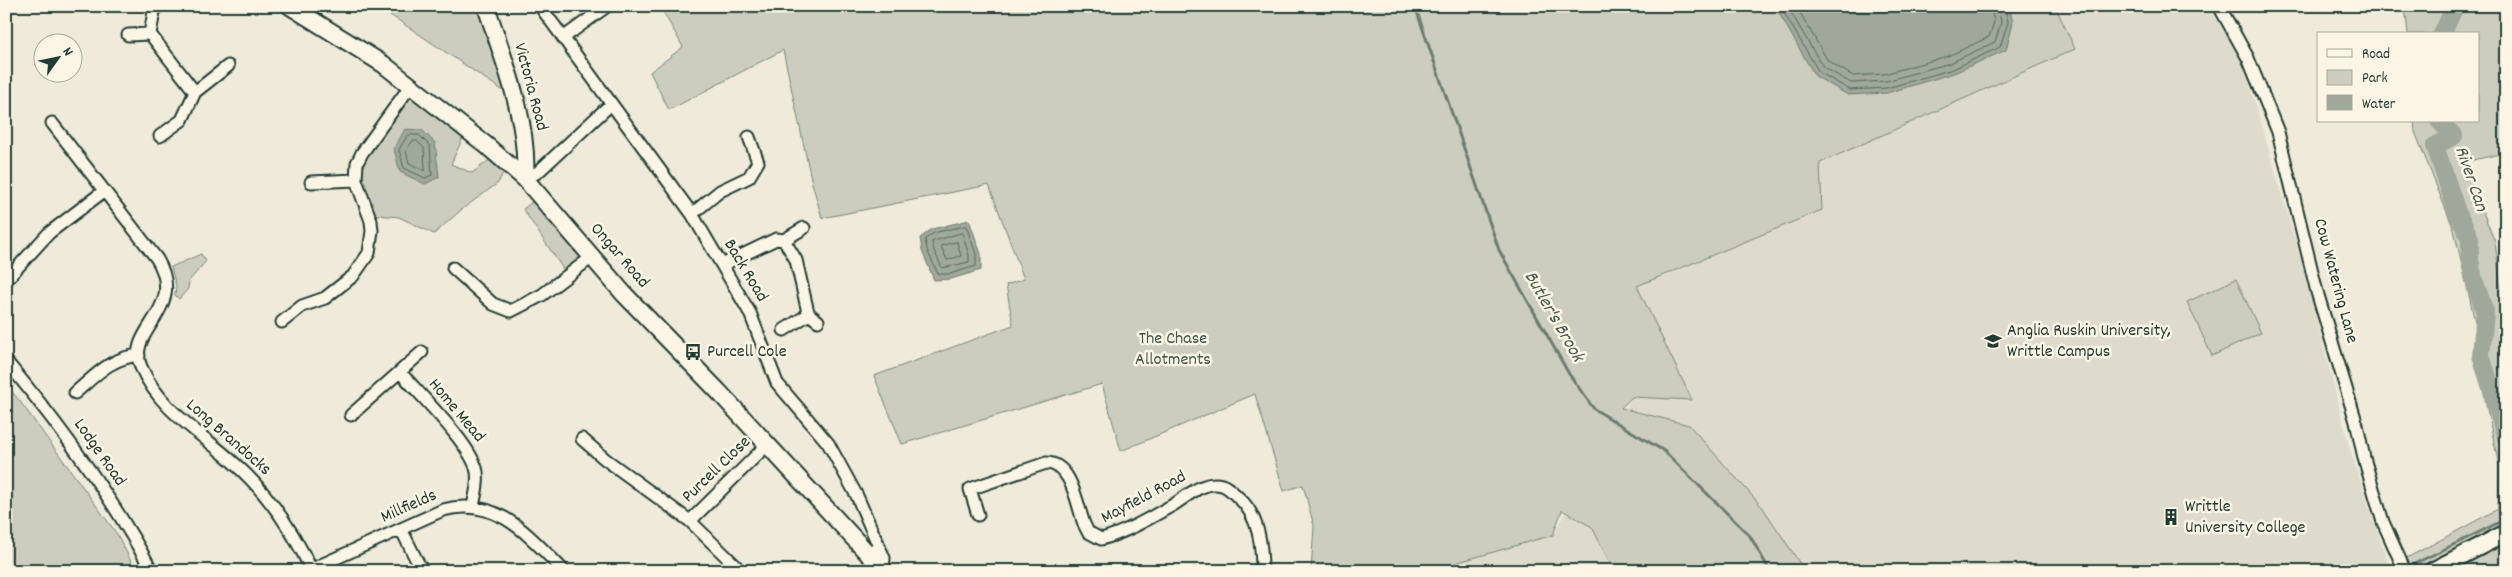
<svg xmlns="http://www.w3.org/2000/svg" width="2512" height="577" viewBox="0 0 2512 577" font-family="Dekko,sans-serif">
<rect width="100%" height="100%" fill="#efeada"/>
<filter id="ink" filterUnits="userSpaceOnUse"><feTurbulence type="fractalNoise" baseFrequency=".02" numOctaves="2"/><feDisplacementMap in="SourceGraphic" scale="10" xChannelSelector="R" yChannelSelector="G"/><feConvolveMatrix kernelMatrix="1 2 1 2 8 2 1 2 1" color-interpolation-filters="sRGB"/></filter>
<g filter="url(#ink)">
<path fill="#dedbcc" d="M 2055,6 L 2209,6 L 2244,66 L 2300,256 L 2351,453 L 2391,571 L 1427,571 L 1553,535 L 1632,397 L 1637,286 L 1822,210 L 1820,163 L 2075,49 Z"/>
<path fill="#cccdbf" stroke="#76857a" d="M 377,6 L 486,6 L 514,98 Z
M 660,6 L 2055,6 L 2075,49 L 1820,163 L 1822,210 L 1637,286 L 1692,400 L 1632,397 L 1621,408 L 1689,425 L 1763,508 L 1805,571 L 1617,571 L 1608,559 L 1592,527 L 1562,510 L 1553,535 L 1427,571 L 1311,571 L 1314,526 L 1303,485 L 1284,491 L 1255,394 L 1121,451 L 1102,384 L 902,444 L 874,376 L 1013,325 L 1006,285 L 1024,279 L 989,185 L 822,218 L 812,183 L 783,50 L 669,110 L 650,72 L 683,47 Z
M 2405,6 L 2506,6 L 2506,153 L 2463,162 L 2495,242 L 2506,328 L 2506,571 L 2391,571 L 2390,567 L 2498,509 L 2499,466 L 2485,399 L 2476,326 L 2454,230 L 2415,132 L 2414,121 L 2478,121 L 2478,34 L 2408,34 Z
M 411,89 L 464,135 L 451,164 L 472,173 L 492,158 L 505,169 L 498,183 L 461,210 L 434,234 L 399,217 L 368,214 L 359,170 L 368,153 Z
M 540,196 L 592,257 L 567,275 L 523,209 Z
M 201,254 L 206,261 L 189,281 L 188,289 L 179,299 L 175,295 L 176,286 L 171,267 Z
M 2236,279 L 2261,333 L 2212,356 L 2187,302 Z
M 6,385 L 19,400 L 117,534 L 136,571 L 6,571 Z"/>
<path fill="#9fa89a" stroke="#6c7d71" d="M 1775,6 L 2009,6 L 2013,22 L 2006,50 L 1954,73 L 1887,93 L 1848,95 L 1815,76 Z
M 405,129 L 422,130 L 435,143 L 439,177 L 425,184 L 400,172 L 394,149 Z
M 969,220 L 981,254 L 981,270 L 951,279 L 934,280 L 922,251 L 920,238 L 932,229 Z"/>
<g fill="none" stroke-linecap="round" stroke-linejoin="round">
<path stroke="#52685d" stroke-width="1" d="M 1780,6 L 1819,72 L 1850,90 L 1887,88 L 1953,69 L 2000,47 L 2008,22 L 2005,6
M 1787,6 L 1823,67 L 1851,83 L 1886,81 L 1950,63 L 1995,42 L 2001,22 L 1998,6
M 1796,6 L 1828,61 L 1853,76 L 1884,74 L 1948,56 L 1989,37 L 1994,22 L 1991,6
M 408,135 L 419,135 L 430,146 L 432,175 L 425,178 L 404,168 L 399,150 Z
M 413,141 L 417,141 L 424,148 L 425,171 L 409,163 L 406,151 Z
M 966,226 L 976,254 L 976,266 L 950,274 L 938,274 L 927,250 L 925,239 L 934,233 Z
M 962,233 L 969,255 L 969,262 L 942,268 L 933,248 L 932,242 Z
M 957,242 L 961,256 L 947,260 L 941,246 Z"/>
<path stroke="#6c7d71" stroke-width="3" d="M 1415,6 L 1499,250 L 1569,374 L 1594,409 L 1664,451 L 1750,536 L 1770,571
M 2410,566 L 2506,519"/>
<path stroke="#9fa89a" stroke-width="18" d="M 2442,34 L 2453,11 L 2450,6
M 2439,121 L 2454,136 L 2435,146 L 2457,212 L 2470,238 L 2470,260 L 2474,280 L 2485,312 L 2481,355 L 2506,438"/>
<g stroke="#1f3d34" stroke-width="15">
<path id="street" d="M 540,6 L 692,214 L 750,313 L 777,383 L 828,443 L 857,496 L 884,558 L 883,570
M 2219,6 L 2248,58 L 2278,132 L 2317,292 L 2357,425 L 2364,458 L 2383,522 L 2405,571
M 150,34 L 155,6
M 128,35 L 150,34 L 195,92 L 228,66
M 563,38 L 607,6
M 52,123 L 157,259 C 188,311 125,329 141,367 C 161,412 201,432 235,464 C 268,493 293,531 312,571
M 160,136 L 182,120 L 195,92
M 525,179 L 538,172 L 610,105
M 311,182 L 356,180 L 357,163 L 362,153 L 411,85
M 692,214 L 720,191 L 749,177 L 758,162 L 749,137
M 784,240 L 804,228
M 722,265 L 776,239 L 784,240 L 796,260 L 807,308 L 809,314 L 818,321
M 453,268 L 493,304 L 511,311 L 542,295 L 592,257
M 6,280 L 49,233 L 104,191
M 282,322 L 302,306 L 325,298 L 353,276 L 369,253 L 372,231 L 371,221 L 356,180
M 784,330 L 809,314
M 6,361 C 61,427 111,495 152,571
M 400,372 C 419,394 473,446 477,472 C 479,483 475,496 473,506
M 75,393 C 96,375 110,358 139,355
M 351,415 L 422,352
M 582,439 L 605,459 L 690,521 L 741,571
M 978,515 L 970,489 L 1046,463 C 1072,463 1077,505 1084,524 L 1088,532 L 1101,539 C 1125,533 1152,517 1173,505 C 1188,496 1203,480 1222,485 C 1229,487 1235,495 1240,499 C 1259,517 1262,546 1262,571
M 690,521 L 768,444
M 401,529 L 422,571
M 312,569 L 443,510 C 497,495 530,537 564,571"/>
</g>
<g stroke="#1f3d34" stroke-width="20">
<path id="secondary" d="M 290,6 L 383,64 L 486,145 L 525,179 L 624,294 L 718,391 L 884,571
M 486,6 C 504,61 529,121 525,179
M 2432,571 L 2506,533"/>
</g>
<use href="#street" stroke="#fcf5e5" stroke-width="11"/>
<use href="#secondary" stroke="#fcf5e5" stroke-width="16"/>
</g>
</g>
<defs>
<g id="university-bare" transform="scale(1.35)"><path d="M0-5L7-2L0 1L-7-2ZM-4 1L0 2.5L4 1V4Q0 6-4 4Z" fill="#1f3d34" stroke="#fcf5e5" stroke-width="2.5" paint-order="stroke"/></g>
<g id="bus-bare" transform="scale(1.35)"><path d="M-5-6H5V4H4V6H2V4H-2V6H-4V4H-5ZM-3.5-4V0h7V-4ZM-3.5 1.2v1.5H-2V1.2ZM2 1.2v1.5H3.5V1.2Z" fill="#1f3d34" stroke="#fcf5e5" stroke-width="2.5" paint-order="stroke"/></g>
<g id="building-bare" transform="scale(1.35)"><path d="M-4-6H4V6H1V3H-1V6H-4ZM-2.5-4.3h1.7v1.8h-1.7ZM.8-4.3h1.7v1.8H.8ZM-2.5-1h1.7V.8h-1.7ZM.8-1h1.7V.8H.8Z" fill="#1f3d34" stroke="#fcf5e5" stroke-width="2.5" paint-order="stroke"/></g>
</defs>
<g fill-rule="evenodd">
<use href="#university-bare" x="1993" y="341"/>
<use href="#bus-bare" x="693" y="352"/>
<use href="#building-bare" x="2171" y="517"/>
</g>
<g text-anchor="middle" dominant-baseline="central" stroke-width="5" stroke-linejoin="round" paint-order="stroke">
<g font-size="18" fill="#1f3d34" stroke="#fcf5e5">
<text transform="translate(530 87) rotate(75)">Victoria Road</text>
<text transform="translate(619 256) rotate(49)">Ongar Road</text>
<text transform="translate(745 271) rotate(59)">Back Road</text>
<text transform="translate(2335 281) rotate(75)">Cow Watering Lane</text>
<text transform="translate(456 411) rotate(50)">Home Mead</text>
<text transform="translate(228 438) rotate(41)">Long Brandocks</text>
<text transform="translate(99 453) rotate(55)">Lodge Road</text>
<text transform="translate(717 470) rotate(-44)">Purcell Close</text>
<text transform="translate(1144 498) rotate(-28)">Mayfield Road</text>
<text transform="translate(409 507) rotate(-24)">Millfields</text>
</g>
<g font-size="18" fill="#1f3d34" stroke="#fcf5e5" text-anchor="start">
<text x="2007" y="331">Anglia Ruskin University,<tspan x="2007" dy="21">Writtle Campus</tspan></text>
<text x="707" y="352">Purcell Cole</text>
<text x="2185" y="507">Writtle<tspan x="2185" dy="21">University College</tspan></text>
</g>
<g font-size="18" fill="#425a50" stroke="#fcf5e5">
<text x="1173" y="339">The Chase<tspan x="1173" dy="21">Allotments</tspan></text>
</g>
<g font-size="19" font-style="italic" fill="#455d53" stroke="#fcf5e5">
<text transform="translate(2470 179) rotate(71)">River Can</text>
<text transform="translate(1553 317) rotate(60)">Butler's Brook</text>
</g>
</g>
<rect width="2512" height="577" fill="none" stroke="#fcf5e5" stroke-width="25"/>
<rect x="12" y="12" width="2487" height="552" fill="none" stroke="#1f3d34" stroke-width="2" filter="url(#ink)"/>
<rect x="2317" y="32" width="162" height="90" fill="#fcf5e5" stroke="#a4ab9e"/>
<rect x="2327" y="49" width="25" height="8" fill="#fcf5e5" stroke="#a4ab9e"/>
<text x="2362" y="58" font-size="15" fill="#1f3d34">Road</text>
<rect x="2327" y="70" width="25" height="15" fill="#cccdbf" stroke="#a4ab9e"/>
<text x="2362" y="82" font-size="15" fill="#1f3d34">Park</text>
<rect x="2327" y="95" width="25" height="15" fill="#9fa89a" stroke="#a4ab9e"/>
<text x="2362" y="108" font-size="15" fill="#1f3d34">Water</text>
<g transform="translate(58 58) rotate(57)"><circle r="24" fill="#fcf5e5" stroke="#a4ab9e"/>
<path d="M0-4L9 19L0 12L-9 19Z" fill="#1f3d34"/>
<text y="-8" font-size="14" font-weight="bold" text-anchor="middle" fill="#1f3d34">N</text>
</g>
</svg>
